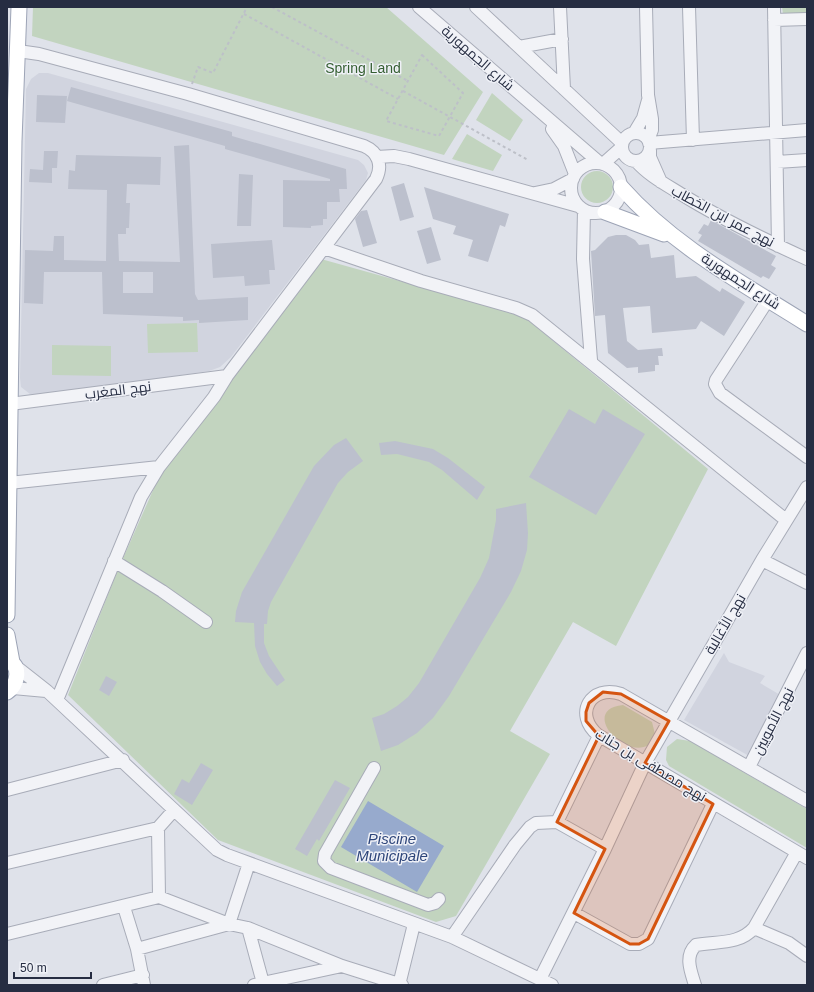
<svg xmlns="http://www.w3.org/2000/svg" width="814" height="992" viewBox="0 0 814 992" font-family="Arial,Cairo,sans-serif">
<rect width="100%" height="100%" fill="#dfe2ea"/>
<path fill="#d1d4df" d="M 39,73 L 48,73 L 358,160 L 364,165 L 368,173 L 366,180 L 231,357 L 220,367 L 209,371 L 38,396 L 30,394 L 21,387 L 20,378 L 26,89 L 31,79 Z
M 724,653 L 729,662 L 765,676 L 760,683 L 782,696 L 751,757 L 684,720 Z"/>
<path fill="#c2d4bf" d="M 33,7 L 386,7 L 483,92 L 444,155 L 32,36 Z
M 782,7 L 807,7 L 807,14 L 783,14 Z
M 492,93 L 523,120 L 510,141 L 476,120 Z
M 467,134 L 502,155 L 493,171 L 452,159 Z
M581 187a16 16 0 1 1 32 0a16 16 0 1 1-32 0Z
M 321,259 L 522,315 L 708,469 L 616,646 L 573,622 L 510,731 L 550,754 L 456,916 L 436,922 L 218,840 L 68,695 L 117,572 L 165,463 L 217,403 L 229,381 Z
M 197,323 L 198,352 L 148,353 L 147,324 Z
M 52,345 L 111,346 L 111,376 L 52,375 Z
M 623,705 L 652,722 L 655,734 L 649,745 C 622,760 580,709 623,705 Z
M 677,739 L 690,741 L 807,809 L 807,848 L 669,766 L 666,760 L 667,747 Z"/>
<path fill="#97aacd" d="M 368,801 L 444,846 L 417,892 L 341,847 Z"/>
<path fill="#bcc0cd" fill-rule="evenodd" d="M 71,87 L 232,132 L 232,136 L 346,169 L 347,189 L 339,189 L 340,202 L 327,202 L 327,219 L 323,219 L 323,225 L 311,226 L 311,228 L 283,227 L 283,180 L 330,181 L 330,179 L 225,149 L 225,146 L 67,101 Z
M 37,95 L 67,96 L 65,123 L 36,122 Z
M 189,145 L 195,294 L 198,300 L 248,297 L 248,320 L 199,323 L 199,320 L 183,321 L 183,317 L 103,314 L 102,272 L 44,272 L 43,304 L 24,303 L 25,250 L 53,251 L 54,236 L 64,236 L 64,260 L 106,261 L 107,190 L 68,189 L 69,170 L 75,171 L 76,155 L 161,157 L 160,185 L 127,184 L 126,203 L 130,203 L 129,228 L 126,228 L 126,234 L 118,234 L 119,261 L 180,262 L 174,146 ZM 123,272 L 153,272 L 153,293 L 123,293 Z
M 44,151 L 58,151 L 57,168 L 52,168 L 52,183 L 29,182 L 30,169 L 43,170 Z
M 239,174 L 253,175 L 251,226 L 237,226 Z
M 404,183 L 414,217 L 400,221 L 391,187 Z
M 424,187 L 509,214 L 505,227 L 500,225 L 488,262 L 468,256 L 473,240 L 453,234 L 456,226 L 433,219 Z
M 367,210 L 377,243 L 363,247 L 355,219 L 361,211 Z
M 711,220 L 776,256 L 771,265 L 776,268 L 769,279 L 763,276 L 761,278 L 698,241 L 702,235 L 698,233 L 704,224 L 708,226 Z
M 431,227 L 441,260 L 427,264 L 417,231 Z
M 616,235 L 626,235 L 635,240 L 639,245 L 649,244 L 651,258 L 674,255 L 676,278 L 696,276 L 720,292 L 722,288 L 745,302 L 724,336 L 701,321 L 696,329 L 652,333 L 650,306 L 623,308 L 627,341 L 638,350 L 662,348 L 663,356 L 658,356 L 659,365 L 655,365 L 655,371 L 638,373 L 638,367 L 627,368 L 608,353 L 605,315 L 595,316 L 591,251 L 595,250 L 608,237 Z
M 272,240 L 275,270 L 269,270 L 270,284 L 245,286 L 244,276 L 213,278 L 211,244 Z
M 569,409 L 595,424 L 603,409 L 645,434 L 596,515 L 529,477 Z
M 346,438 L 363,461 L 348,472 L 338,483 L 271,602 L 268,611 L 267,624 L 264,624 L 264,643 L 269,656 L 285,680 L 277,686 L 267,674 L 260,662 L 255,646 L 254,623 L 235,622 L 236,611 L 242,592 L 314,466 L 334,445 Z
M 395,441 L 433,449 L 448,458 L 485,487 L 477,500 L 442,470 L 429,462 L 397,454 L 381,455 L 379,443 Z
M 526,503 L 528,533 L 527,550 L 521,571 L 511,592 L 449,696 L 433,718 L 417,733 L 398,745 L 381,751 L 372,718 L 384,714 L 397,706 L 408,697 L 419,683 L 480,578 L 489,558 L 496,520 L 496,509 Z
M 106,676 L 117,682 L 109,696 L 99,690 Z
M 201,763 L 213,770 L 192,805 L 174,794 L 182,779 L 189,783 Z
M 335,780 L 350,788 L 319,841 L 317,839 L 307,856 L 295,849 Z"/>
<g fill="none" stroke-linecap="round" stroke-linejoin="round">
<g stroke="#a8acb8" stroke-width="14">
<path id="minor" d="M 419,7 L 600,163
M 476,7 L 622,143
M 560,7 L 564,89
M 646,7 L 648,95 L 652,119 L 652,130 L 648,140
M 689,7 L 693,140
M 774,7 L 778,246
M 774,20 L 807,19
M 519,47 L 562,39
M 18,51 L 39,54 L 188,94 L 364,146 C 378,152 383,165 376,179 L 227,376 L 214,397 L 159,467 L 141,497 L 57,700
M 552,129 L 564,146 L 575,174
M622 147a14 14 0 1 1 28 0a14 14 0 1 1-28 0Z
M 634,133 L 643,118 L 648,100
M 649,143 L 807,130
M 650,150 L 650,157 L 661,182
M 377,157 L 394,156 L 409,159 L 578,206
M 636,161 C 648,175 665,184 681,194 C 721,219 763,239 807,259
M 777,162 L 807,160
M571 188a25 25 0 1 1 50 0a25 25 0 1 1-50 0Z
M 603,164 L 622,147
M 535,193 L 554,189 L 573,179
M 584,210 L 583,259 L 591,360
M 324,248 L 421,281 L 516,308 L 532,315 L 786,520
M 768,300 L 716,380 L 715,384 L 720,393 L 807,457
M 10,404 L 227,376
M 9,483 L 159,467
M 762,560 L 807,583
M 114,561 L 162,591 L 206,622
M 14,665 L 47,691 L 217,850 L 227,855 L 452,937 L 552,985
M 13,688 L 46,691
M 749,767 L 807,653
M 374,768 L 325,854 L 324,861 L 331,868 L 428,905 L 435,903 L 439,899
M 7,790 L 123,760
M 807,801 L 621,694 C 591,684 573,714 598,735 L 807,858
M 557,822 L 605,849
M 7,863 L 158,828 L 174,810
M 159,897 L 229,924 L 248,928 L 342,966 L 402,985
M 124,907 L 137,949 L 144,985
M 574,913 L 630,944 L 639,944 L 648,939 L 713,804
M 229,924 L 249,863
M 248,928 L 263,983
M 754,928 L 789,943 L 807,956
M 7,934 L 159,897 L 158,828
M 452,937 L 515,845 L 530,827 L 536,823 L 557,822 L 599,736
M 137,949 L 229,924
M 540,979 L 605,849 L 645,763 L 762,560 L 807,487
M 103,985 L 143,975
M 254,985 L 342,966
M 399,985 L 414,924
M 695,985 C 691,972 684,956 696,945 C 717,941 739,945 754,928 L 797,852"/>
</g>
<g stroke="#9da4b6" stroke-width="17">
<path id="major" d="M 621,187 C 672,245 742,283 807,324
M 605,212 L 664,234
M 7,615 L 14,141 L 19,7
M 7,635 L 12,662
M 7,660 C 22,665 18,685 7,692"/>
</g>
<path stroke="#bdc0c8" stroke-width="2" stroke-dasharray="3 3" stroke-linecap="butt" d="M 272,7 L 408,81
M 244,14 L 398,99
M 422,55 L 463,93 L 439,136 L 386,121 Z
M 192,84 L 198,67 L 213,73 L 247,7
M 403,91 L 528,160"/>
<use href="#minor" stroke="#f2f3f7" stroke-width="12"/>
<use href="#major" stroke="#fff" stroke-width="15"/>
</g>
<path fill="#d55511" fill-opacity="0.2" stroke="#d55511" stroke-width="3" stroke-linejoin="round" d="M 603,692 L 621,694 L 669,721 L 645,763 L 713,804 L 648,939 L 639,944 L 630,944 L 574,913 L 605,849 L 557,822 L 599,736 L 586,721 L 586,712 L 589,703 Z"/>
<g text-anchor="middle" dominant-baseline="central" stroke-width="3" stroke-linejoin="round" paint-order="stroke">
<g font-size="14" fill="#262d42" stroke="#eff1f7">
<text transform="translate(478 58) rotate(41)">شارع الجمهورية</text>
<text transform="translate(723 216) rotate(28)">نهج عمر ابن الخطاب</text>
<text transform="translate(741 281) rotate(33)">شارع الجمهورية</text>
<text transform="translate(118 390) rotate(-7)">نهج المغرب</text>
<text transform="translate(725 624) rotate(-60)">نهج الأغالبة</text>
<text transform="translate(773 721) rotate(-63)">نهج الأمويين</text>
<text transform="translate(651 765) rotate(31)">نهج مصطفى بن جنات</text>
</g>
<g font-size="14" fill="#355f32" stroke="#eff1f7">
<text x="363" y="68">Spring Land</text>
</g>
<g font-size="15" font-style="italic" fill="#2d457a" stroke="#eff1f7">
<text x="392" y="838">Piscine<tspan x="392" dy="17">Municipale</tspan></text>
</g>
</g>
<rect width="814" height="992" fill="none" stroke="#262d42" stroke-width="16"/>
<path d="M14 972v6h77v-6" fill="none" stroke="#262d42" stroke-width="2"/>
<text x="20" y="972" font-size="12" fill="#262d42" stroke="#eff1f7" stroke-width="3" paint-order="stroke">50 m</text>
</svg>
